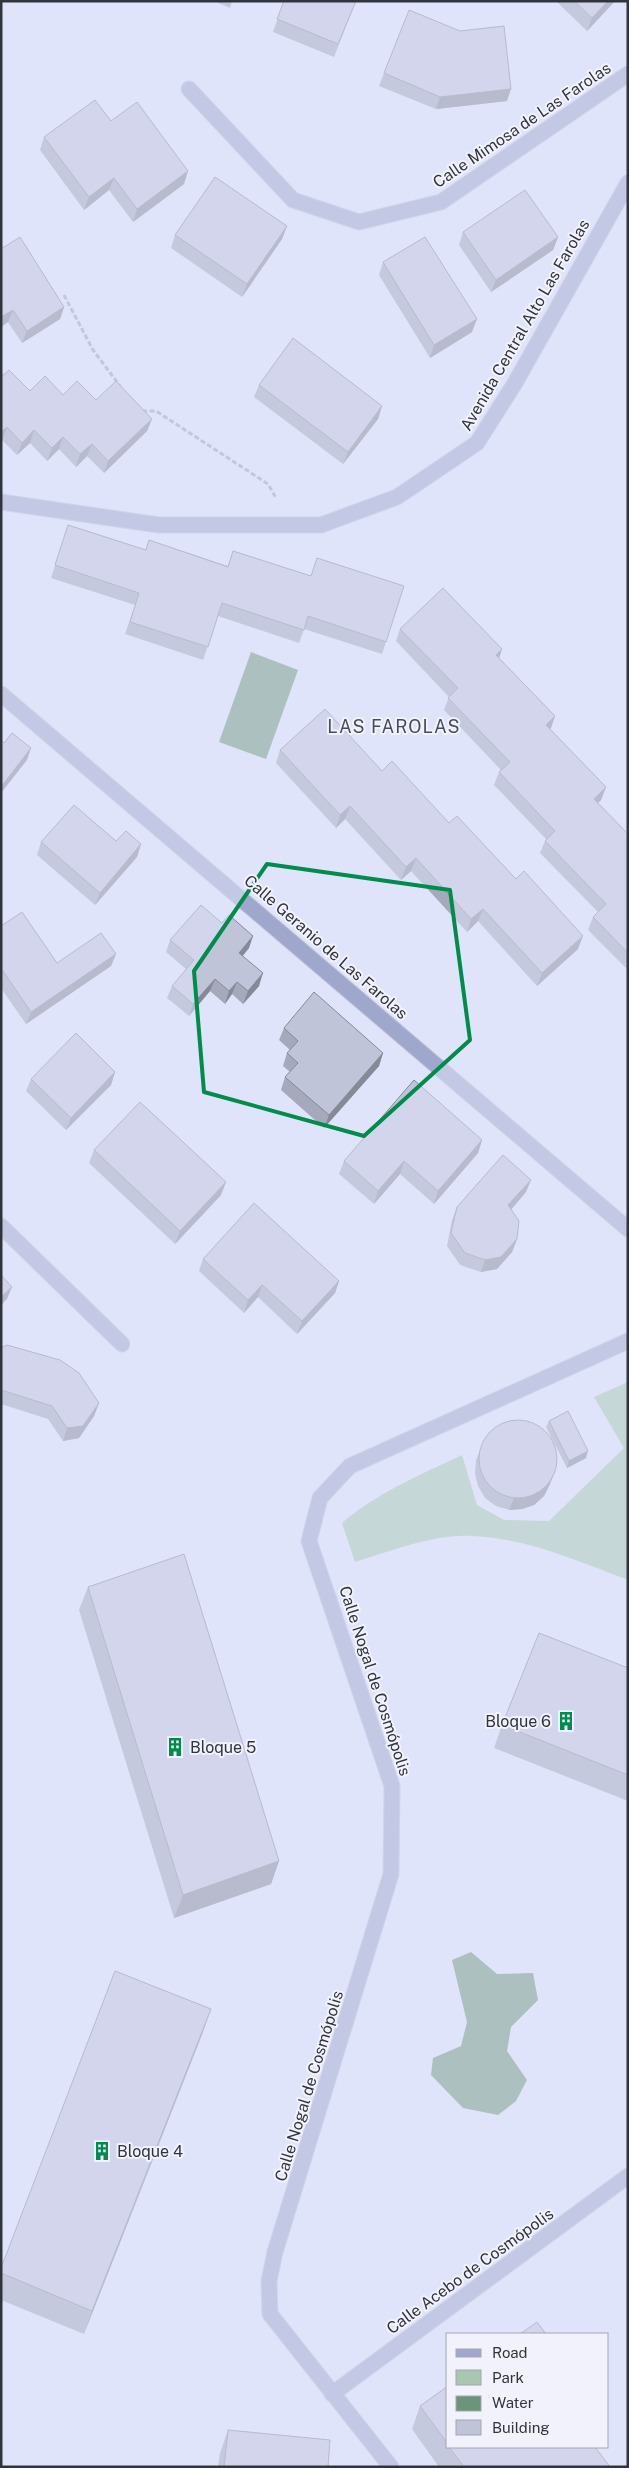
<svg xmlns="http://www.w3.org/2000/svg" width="629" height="2468" viewBox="0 0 629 2468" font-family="'Public Sans',sans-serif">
<rect width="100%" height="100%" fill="#e0e4fa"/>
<path fill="#a7c7b0" d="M 628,1382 L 628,1580 C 575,1560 527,1538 470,1536 C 435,1534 388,1552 355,1562 L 342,1523 C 377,1493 420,1475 462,1455 L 477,1505 L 504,1520 L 549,1521 L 624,1448 L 594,1397 Z"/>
<path fill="#6c9478" d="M 251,652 L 298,670 L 266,759 L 219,742 Z
M 471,1952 L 497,1974 L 533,1973 L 538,2000 L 511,2027 L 507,2051 L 527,2080 L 516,2101 L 498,2115 L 463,2108 L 431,2075 L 433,2058 L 461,2046 L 467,2022 L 452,1960 Z"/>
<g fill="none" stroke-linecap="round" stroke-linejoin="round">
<g stroke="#bdc1d4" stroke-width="17">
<path id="street" d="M 189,89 L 293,200 L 359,222 L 441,202 L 628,74
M 1,502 L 159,525 L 321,525 L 397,497 L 477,443 L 515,383 L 628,183
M 1,694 L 628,1229
M 1,1226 L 122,1344
M 332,2394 L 628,2176
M 391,2467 L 270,2314 L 269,2281 L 275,2252 L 391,1874 L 392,1786 L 309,1541 L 320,1498 L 350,1466 L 628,1341"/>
</g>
<path stroke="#a1a4b5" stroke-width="3" stroke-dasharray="5 2.5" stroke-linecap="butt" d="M 64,295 L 93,350 L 120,386
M 142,411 L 156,411 L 268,484 L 276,498"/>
<use href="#street" stroke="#a0a7cd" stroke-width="15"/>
</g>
<path fill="#a5a9bb" d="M 214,1 L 232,1 L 230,8 Z
M 284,1 L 356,1 L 334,57 L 273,32 Z
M 556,1 L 615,1 L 587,31 Z
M 384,73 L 507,101 L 436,109 L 379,86 Z
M 111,121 L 184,184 L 133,222 L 109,190 L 84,210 L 40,150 L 44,137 Z
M 287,226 L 282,239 L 242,297 L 171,248 L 175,235 Z
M 463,232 L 558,237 L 553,250 L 491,292 L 459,245 Z
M 1,249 L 64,307 L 60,319 L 22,343 L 8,322 L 1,327 Z
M 383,262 L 472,332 L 430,358 L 379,275 Z
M 1,377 L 30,391 L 63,395 L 96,400 L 152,419 L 147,431 L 104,473 L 87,456 L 76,467 L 59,449 L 47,461 L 30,443 L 17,455 L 2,440 Z
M 259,385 L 382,406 L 378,419 L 343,464 L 254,397 Z
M 68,525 L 146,550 L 149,540 L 228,566 L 233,551 L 311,576 L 317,558 L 386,642 L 382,654 L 304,629 L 299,643 L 218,616 L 203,660 L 125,634 L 135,605 L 51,578 Z
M 400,629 L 499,658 L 555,716 L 550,729 L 606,787 L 601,800 L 598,803 L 628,834 L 628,970 L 588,930 L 593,917 L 598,912 L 540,853 L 545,841 L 546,839 L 494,785 L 499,772 L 501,770 L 444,710 L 449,697 L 396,641 Z
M 280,750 L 382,771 L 449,823 L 578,949 L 537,986 L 478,921 L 467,932 L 411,871 L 401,880 L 345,819 L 336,828 L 276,763 Z
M 116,841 L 141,844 L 137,857 L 95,905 L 37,855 L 41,842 Z
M 222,923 L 249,948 L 243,956 L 259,986 L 243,1004 L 232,994 L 225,1004 L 210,991 L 189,1016 L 167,998 L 172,986 L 186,969 L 166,952 L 170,940 Z
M 1,926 L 57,963 L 116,954 L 111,966 L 26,1024 L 1,988 Z
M 284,1028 L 383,1053 L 379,1066 L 324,1128 L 281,1090 L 285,1077 L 290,1072 L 283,1066 L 287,1053 L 290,1050 L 279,1040 Z
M 115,1072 L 111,1085 L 66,1130 L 26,1091 L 31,1079 Z
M 482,1140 L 478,1153 L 434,1204 L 400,1174 L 374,1204 L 339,1174 L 344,1161 Z
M 94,1150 L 221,1195 L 175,1244 L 89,1163 Z
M 526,1192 L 511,1209 L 517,1239 L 512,1252 L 497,1269 L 481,1272 L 460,1265 L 447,1246 L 452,1220 L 457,1207 Z
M 203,1259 L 339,1281 L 335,1293 L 297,1334 L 258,1297 L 244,1313 L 199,1271 Z
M 1,1348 L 99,1403 L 94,1416 L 79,1438 L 63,1441 L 48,1419 L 1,1404 Z
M 549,1421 L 586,1458 L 567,1468 L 546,1427 Z
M 481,1448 L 555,1471 L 550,1484 L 544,1496 L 534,1505 L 522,1509 L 509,1510 L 496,1506 L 485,1498 L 478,1486 L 475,1474 L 476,1460 Z
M 88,1587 L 279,1861 L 271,1884 L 174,1918 L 79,1610 Z
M 628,1668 L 628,1801 L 494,1748 L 502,1725 Z
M 203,2032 L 84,2334 L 1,2300 L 1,2268 Z
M 448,2386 L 448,2447 L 595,2447 L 610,2467 L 439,2467 L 412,2429 L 420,2406 Z
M 228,2430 L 328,2467 L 218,2467 L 220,2453 Z"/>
<path fill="#868998" d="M 608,1 L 615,1 L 587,31 L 592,18 Z
M 511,89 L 507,101 L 436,109 L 440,97 Z
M 188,171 L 184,184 L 133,222 L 137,209 Z
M 114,178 L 109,190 L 84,210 L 89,197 Z
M 287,226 L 282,239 L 242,297 L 247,284 Z
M 558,237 L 553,250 L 491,292 L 496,280 Z
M 64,307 L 60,319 L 22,343 L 27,331 Z
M 13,310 L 8,322 L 1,327 L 1,317 Z
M 477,319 L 472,332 L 430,358 L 434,345 Z
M 382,406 L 378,419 L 343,464 L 348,452 Z
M 152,419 L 147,431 L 104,473 L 108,461 Z
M 7,427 L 2,440 L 1,440 L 1,432 Z
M 34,430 L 30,443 L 17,455 L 22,443 Z
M 63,437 L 59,449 L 47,461 L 52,448 Z
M 92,444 L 87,456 L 76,467 L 80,454 Z
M 502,649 L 498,662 L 496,655 Z
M 555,716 L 551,728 L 541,738 L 546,725 Z
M 31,748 L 27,760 L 1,793 L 1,787 Z
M 606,787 L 601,800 L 589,811 L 594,799 Z
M 350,806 L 345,819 L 336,828 L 340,815 Z
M 141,844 L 137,857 L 95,905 L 100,893 Z
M 416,858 L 411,871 L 401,880 L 406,867 Z
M 483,909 L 478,921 L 467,932 L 471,919 Z
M 253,936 L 249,948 L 234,965 L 239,953 Z
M 583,936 L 578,949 L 537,986 L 542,973 Z
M 116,954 L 111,966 L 26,1024 L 31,1012 Z
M 263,973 L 259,986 L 243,1004 L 248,991 Z
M 215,979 L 210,991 L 189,1016 L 193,1004 Z
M 237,982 L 232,994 L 225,1004 L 229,991 Z
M 383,1053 L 379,1066 L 324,1128 L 329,1115 Z
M 115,1072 L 111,1085 L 66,1130 L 71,1118 Z
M 482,1140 L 478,1153 L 434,1204 L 438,1191 Z
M 404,1161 L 400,1174 L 374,1204 L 378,1191 Z
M 531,1180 L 526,1192 L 504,1218 L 508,1205 Z
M 226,1182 L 221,1195 L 175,1244 L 180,1231 Z
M 517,1239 L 512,1252 L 497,1269 L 481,1272 L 485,1260 Z
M 339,1281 L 335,1293 L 297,1334 L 302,1321 Z
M 262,1285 L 258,1297 L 244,1313 L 248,1300 Z
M 12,1287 L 7,1299 L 1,1305 L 1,1297 Z
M 99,1403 L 94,1416 L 79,1438 L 63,1441 L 67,1428 Z
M 588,1451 L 586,1458 L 567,1468 L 569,1461 Z
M 555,1471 L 550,1484 L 544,1496 L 534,1505 L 522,1509 L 509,1510 L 514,1498 Z
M 279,1861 L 271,1884 L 174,1918 L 183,1895 Z
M 211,2009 L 203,2032 L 84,2334 L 92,2311 Z"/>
<path fill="#c0c4d9" stroke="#868998" d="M 284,1 L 356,1 L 338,44 L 277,19 Z
M 574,1 L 608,1 L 592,18 Z
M 409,10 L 460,31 L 504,26 L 511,89 L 440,97 L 384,73 Z
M 95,100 L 111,121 L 137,102 L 188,171 L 137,209 L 114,178 L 89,197 L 44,137 Z
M 215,177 L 287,226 L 247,284 L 175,235 Z
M 525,190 L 558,237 L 496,280 L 463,232 Z
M 20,237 L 64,307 L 27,331 L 13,310 L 1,317 L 1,249 Z
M 425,237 L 477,319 L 434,345 L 383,262 Z
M 293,338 L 382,406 L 348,452 L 259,385 Z
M 9,370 L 30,391 L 45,376 L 63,395 L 77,381 L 96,400 L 116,381 L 152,419 L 108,461 L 92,444 L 80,454 L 63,437 L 52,448 L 34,430 L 22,443 L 7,427 L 1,432 L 1,377 Z
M 68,525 L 146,550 L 149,540 L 228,567 L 233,551 L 311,576 L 317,558 L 404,586 L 386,642 L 308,616 L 304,630 L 222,603 L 208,647 L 130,622 L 139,593 L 55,565 Z
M 443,588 L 502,649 L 496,655 L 555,716 L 546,725 L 606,787 L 594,799 L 628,834 L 628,953 L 593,917 L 606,904 L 545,841 L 555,831 L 499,772 L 510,762 L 448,698 L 458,688 L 400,629 Z
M 325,709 L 382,771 L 392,761 L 449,823 L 457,816 L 516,879 L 524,871 L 583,936 L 542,973 L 483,909 L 471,919 L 416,858 L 406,867 L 350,806 L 340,815 L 280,750 Z
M 12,733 L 31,748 L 1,787 L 1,740 L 4,743 Z
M 74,805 L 116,841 L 126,831 L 141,844 L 100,893 L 41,842 Z
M 201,905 L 222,923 L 229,915 L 253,936 L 239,953 L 263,973 L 248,991 L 237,982 L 229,991 L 215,979 L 193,1004 L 172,986 L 194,960 L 170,940 Z
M 22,912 L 57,963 L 101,933 L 116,954 L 31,1012 L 1,968 L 1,926 Z
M 314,992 L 383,1053 L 329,1115 L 285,1077 L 298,1063 L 287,1053 L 298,1041 L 284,1028 Z
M 76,1033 L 115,1072 L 71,1118 L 31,1079 Z
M 414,1080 L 482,1140 L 438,1191 L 404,1161 L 378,1191 L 344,1161 Z
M 140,1102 L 226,1182 L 180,1231 L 94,1150 Z
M 503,1155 L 531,1180 L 508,1205 L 519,1221 L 517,1239 L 501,1257 L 485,1260 L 465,1253 L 451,1233 L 457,1207 Z
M 254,1203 L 339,1281 L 302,1321 L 262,1285 L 248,1300 L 203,1259 Z
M 1,1275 L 12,1287 L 1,1297 Z
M 7,1345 L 60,1360 L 79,1373 L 99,1403 L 83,1426 L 67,1428 L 52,1406 L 1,1390 L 1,1348 Z
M 568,1411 L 588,1451 L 569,1461 L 549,1421 Z
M479 1459a39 39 0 1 1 78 0a39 39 0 1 1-78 0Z
M 184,1554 L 279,1861 L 183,1895 L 88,1587 Z
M 539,1633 L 628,1668 L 628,1775 L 502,1725 Z
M 115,1971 L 211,2009 L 92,2311 L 1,2273 L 1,2268 Z
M 537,2322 L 546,2334 L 520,2334 Z
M 448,2386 L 448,2444 L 420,2406 Z
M 228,2430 L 330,2440 L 328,2467 L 224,2467 Z
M 449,2447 L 595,2447 L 610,2467 L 464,2467 Z"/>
<path d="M0 0H629V2468H0ZM 267,864 L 450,890 L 470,1040 L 364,1136 L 204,1092 L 194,971 Z" fill="#e0e4fa" fill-opacity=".55" fill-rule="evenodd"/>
<path fill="none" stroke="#008d4c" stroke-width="4" stroke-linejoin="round" d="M 267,864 L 450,890 L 470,1040 L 364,1136 L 204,1092 L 194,971 Z"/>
<defs>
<g id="building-bare" transform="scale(1.5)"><path d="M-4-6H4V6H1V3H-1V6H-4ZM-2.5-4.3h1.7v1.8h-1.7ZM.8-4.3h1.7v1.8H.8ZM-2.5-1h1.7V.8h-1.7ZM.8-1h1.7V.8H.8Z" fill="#008d4c" stroke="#f1f2fb" stroke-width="2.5" paint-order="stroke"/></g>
</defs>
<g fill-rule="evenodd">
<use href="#building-bare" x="566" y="1721"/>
<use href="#building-bare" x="175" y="1747"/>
<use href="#building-bare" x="102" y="2151"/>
</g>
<g text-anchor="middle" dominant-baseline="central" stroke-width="4" stroke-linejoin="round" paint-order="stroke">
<g font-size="16" fill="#32343c" stroke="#f1f2fb">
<text transform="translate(522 125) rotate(-34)">Calle Mimosa de Las Farolas</text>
<text transform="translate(525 325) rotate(-60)">Avenida Central Alto Las Farolas</text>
<text transform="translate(326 947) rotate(41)">Calle Geranio de Las Farolas</text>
<text transform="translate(375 1681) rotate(72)">Calle Nogal de Cosmópolis</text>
<text transform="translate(309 2086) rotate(-73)">Calle Nogal de Cosmópolis</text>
<text transform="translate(470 2271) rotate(-36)">Calle Acebo de Cosmópolis</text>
</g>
<g font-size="16" fill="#32343c" stroke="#f1f2fb" text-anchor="start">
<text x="551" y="1721" text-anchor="end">Bloque 6</text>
<text x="190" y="1747">Bloque 5</text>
<text x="117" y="2151">Bloque 4</text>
</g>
<g font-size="18" letter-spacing="1" fill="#474b5c" stroke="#f1f2fb">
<text x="394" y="726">LAS FAROLAS</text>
</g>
</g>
<rect width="629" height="2468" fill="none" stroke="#32343c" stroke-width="5"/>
<rect x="446" y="2333" width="162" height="115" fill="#f1f2fb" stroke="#a5a6af"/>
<rect x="456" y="2349" width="25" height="8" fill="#a0a7cd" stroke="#a5a6af"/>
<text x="492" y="2358" font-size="15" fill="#32343c">Road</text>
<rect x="456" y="2370" width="25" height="15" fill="#a7c7b0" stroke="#a5a6af"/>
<text x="492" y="2383" font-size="15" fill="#32343c">Park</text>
<rect x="456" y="2396" width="25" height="15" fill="#6c9478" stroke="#a5a6af"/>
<text x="492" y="2408" font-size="15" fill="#32343c">Water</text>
<rect x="456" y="2420" width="25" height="15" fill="#c0c4d9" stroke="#a5a6af"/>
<text x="492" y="2433" font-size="15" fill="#32343c">Building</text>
</svg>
